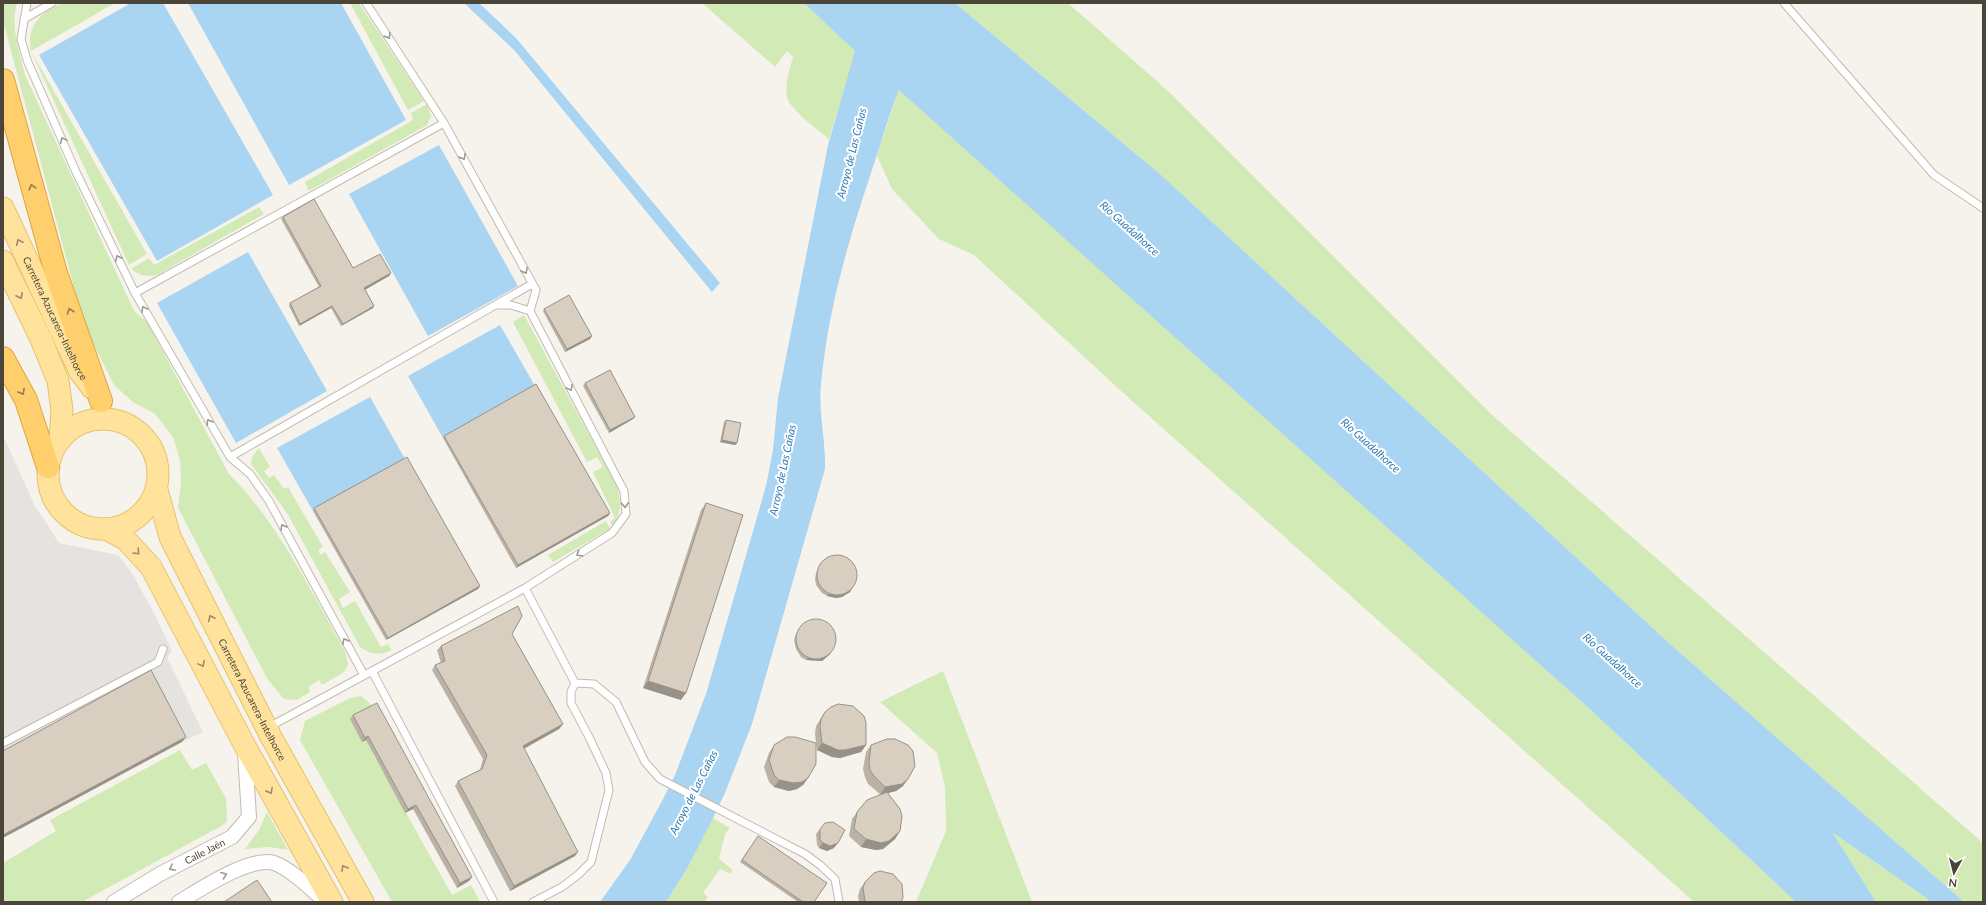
<svg xmlns="http://www.w3.org/2000/svg" width="1986" height="905" viewBox="0 0 1986 905" font-family="Lato,sans-serif">
<rect width="100%" height="100%" fill="#f6f3ec"/>
<path fill="#d2eab5" d="M 3,3 L 17,3 C 10,26 20,53 25,75 L 134,311 L 147,322 L 229,474 C 279,524 310,590 345,651 L 348,664 L 344,672 L 322,685 L 319,680 L 308,687 L 310,692 L 297,700 L 284,699 L 268,680 L 178,508 L 181,482 L 180,460 L 173,437 L 155,414 L 133,402 L 114,385 L 84,325 L 3,21 Z
M 62,3 L 115,3 L 31,51 L 147,254 L 129,265 L 31,51 C 26,24 41,14 62,3 Z
M 350,3 L 359,3 L 424,101 L 408,110 Z
M 702,3 L 804,3 L 856,51 L 829,139 C 819,131 794,112 788,100 C 783,87 790,69 793,57 L 787,51 L 775,67 Z
M 955,3 L 1068,3 L 1168,91 L 1492,415 L 1983,843 L 1983,902 L 1964,902 L 1670,644 L 1160,174 Z
M 899,89 L 1593,712 L 1796,902 L 1694,902 L 1121,391 L 974,255 L 939,239 L 892,189 L 877,156 Z
M 427,104 L 431,116 L 427,125 L 309,191 L 305,182 L 413,120 L 411,113 Z
M 259,207 L 264,214 L 157,275 C 146,277 140,276 131,269 L 149,258 L 154,265 Z
M 524,315 L 617,486 C 621,501 622,513 613,526 L 610,522 L 615,518 L 593,472 L 603,467 L 597,457 L 587,462 L 513,322 Z
M 259,448 L 270,467 L 264,471 L 269,478 L 274,475 L 284,489 L 288,487 L 323,547 L 318,550 L 320,555 L 325,552 L 350,592 L 339,599 L 343,608 L 355,601 L 381,647 L 388,644 L 392,650 C 380,656 371,655 360,647 L 287,513 L 251,464 L 252,457 Z
M 606,521 L 610,529 L 553,562 L 548,555 Z
M 943,671 L 1032,902 L 916,902 L 946,831 L 945,787 L 937,753 L 880,702 Z
M 361,696 L 374,707 L 362,742 L 386,730 L 373,754 L 452,895 L 471,885 L 480,902 L 392,902 L 300,740 L 305,721 L 350,698 Z
M 180,750 L 192,770 L 206,763 L 226,798 L 227,821 L 223,825 L 82,902 L 3,902 L 3,863 L 56,831 L 50,820 Z
M 267,812 L 288,850 L 269,847 L 245,849 L 259,830 Z
M 713,818 L 730,828 L 725,834 L 719,859 L 733,870 L 730,874 L 720,869 L 703,893 L 708,897 L 704,902 L 666,902 L 688,867 Z
M 1831,831 L 1928,899 L 1929,902 L 1876,902 Z"/>
<path fill="#e5e3e0" d="M 5,440 L 35,506 L 59,543 L 118,555 L 132,573 L 155,615 L 172,651 L 167,658 L 203,732 L 182,742 L 148,675 L 3,754 L 3,441 Z"/>
<path fill="#a9d4f2" d="M 131,3 L 163,3 L 273,195 L 157,261 L 39,55 Z
M 188,3 L 341,3 L 406,120 L 289,185 Z
M 464,3 L 479,3 L 516,38 L 720,283 L 712,292 L 514,50 Z
M 804,3 L 955,3 L 1160,174 L 1670,644 L 1964,902 L 1929,902 L 1928,899 L 1832,832 L 1876,902 L 1796,902 L 1593,712 L 899,90 C 889,114 882,141 873,167 C 849,238 828,309 821,384 C 818,413 826,440 825,469 L 752,724 L 725,793 L 713,818 L 688,867 L 666,902 L 600,902 L 630,860 L 662,801 L 675,775 L 706,694 L 766,486 L 773,450 L 778,398 L 828,145 L 855,51 Z
M 439,145 L 518,286 L 428,336 L 349,194 Z
M 248,252 L 327,391 L 236,443 L 157,303 Z
M 500,325 L 535,386 L 443,438 L 408,376 Z
M 370,397 L 405,459 L 313,511 L 277,448 Z"/>
<g fill="none" stroke-linecap="round" stroke-linejoin="round">
<g stroke="#c2bbae" stroke-width="9">
<path id="service" d="M 27,3 L 21,39 L 27,60 L 76,172 L 135,293 L 230,457 L 250,474 L 269,501 L 364,675
M 1784,3 L 1934,175 L 1983,208
M 24,19 L 52,3
M 135,293 L 444,123
M 497,305 L 511,305 L 530,311
M 230,457 L 532,284
M 525,588 L 575,683 L 594,684 L 616,702 L 645,762 L 660,779 L 805,854 L 820,865 L 835,879 L 839,902
M 372,671 L 494,902
M 269,727 L 525,588 L 612,533 L 626,514 L 624,491 L 530,311 L 536,290 L 444,123 L 366,3
M 3,743 L 158,662 L 163,649
M 533,902 L 562,887 L 579,874 L 591,862 L 609,790 L 606,773 L 589,737 L 571,703 L 571,692 L 575,683"/>
</g>
<g stroke="#c2bbae" stroke-width="16">
<g id="minor">
<path id="s1" d="M 114,902 L 160,874 L 232,837 L 249,817 L 245,753"/>
<path d="M 179,902 C 199,890 250,856 274,863 C 291,869 312,890 326,902"/>
</g>
</g>
<g stroke="#e6c16a" stroke-width="23">
<g id="primary">
<path id="s2" d="M 3,208 L 80,372 L 92,388"/>
<path d="M 3,261 L 41,339 L 58,381 L 62,410 L 60,439"/>
<circle cx="103" cy="474" r="55"/>
<path id="s3" d="M 157,490 L 170,537 L 270,735 L 363,902"/>
<path d="M 106,529 L 125,539 L 151,567 L 245,746 L 332,902"/>
</g>
</g>
<g stroke="#e0a43c" stroke-width="24">
<path id="motorway" d="M 3,80 L 56,273 L 101,401
M 3,358 L 26,400 L 48,467"/>
</g>
<use href="#service" stroke="#fff" stroke-width="7"/>
<use href="#minor" stroke="#fff" stroke-width="14"/>
<use href="#primary" stroke="#ffe39c" stroke-width="21"/>
<use href="#motorway" stroke="#ffcf6e" stroke-width="22"/>
</g>
<path fill="#bab2a6" d="M 283,217 L 353,268 L 391,273 L 389,276 L 365,289 L 374,306 L 373,308 L 341,326 L 331,308 L 299,326 L 289,306 L 290,303 L 319,287 L 281,219 Z
M 544,309 L 592,336 L 590,339 L 565,352 L 543,311 Z
M 585,383 L 633,419 L 609,433 L 583,386 Z
M 726,420 L 737,443 L 735,445 L 720,442 L 724,422 Z
M 444,436 L 610,513 L 608,516 L 516,568 L 443,438 Z
M 706,503 L 681,700 L 643,688 L 701,510 Z
M 314,508 L 480,586 L 478,589 L 386,640 L 313,511 Z
M 822,562 L 850,592 L 842,597 L 836,598 L 827,596 L 822,593 L 816,585 L 815,579 L 816,573 Z
M 803,624 L 829,655 L 822,661 L 806,660 L 801,657 L 796,649 L 794,640 L 796,634 Z
M 512,634 L 563,724 L 559,729 L 524,749 L 575,856 L 510,891 L 455,786 L 458,781 L 480,770 L 483,759 L 432,670 L 435,665 L 441,663 L 437,650 L 441,646 Z
M 825,712 L 866,745 L 861,752 L 840,758 L 832,757 L 817,750 L 815,734 L 816,726 Z
M 353,715 L 472,877 L 469,881 L 457,888 L 413,809 L 405,813 L 366,740 L 362,742 L 350,719 Z
M 774,745 L 808,778 L 803,785 L 797,789 L 789,791 L 774,787 L 769,782 L 764,767 L 769,753 Z
M 871,745 L 903,786 L 896,791 L 888,793 L 900,831 L 895,839 L 883,849 L 876,850 L 861,847 L 849,836 L 852,819 L 857,812 L 880,794 L 868,784 L 865,777 L 863,769 L 866,752 Z
M 820,829 L 834,848 L 827,851 L 819,848 L 817,845 L 816,834 Z
M 758,836 L 814,902 L 798,902 L 740,862 Z
M 865,882 L 901,902 L 859,902 L 858,896 L 860,889 Z"/>
<path fill="#979187" d="M 391,273 L 389,276 L 363,291 L 364,288 Z
M 332,306 L 331,308 L 299,326 L 300,324 Z
M 374,306 L 373,308 L 341,326 L 343,324 Z
M 592,336 L 590,339 L 565,352 L 567,349 Z
M 635,417 L 633,419 L 609,433 L 610,430 Z
M 722,440 L 737,443 L 735,445 L 720,442 Z
M 610,513 L 608,516 L 516,568 L 518,565 Z
M 480,586 L 478,589 L 386,640 L 388,638 Z
M 852,589 L 850,592 L 842,597 L 836,598 L 827,596 L 829,594 Z
M 831,653 L 829,655 L 822,661 L 806,660 L 808,658 Z
M 648,681 L 686,693 L 681,700 L 643,688 Z
M 563,724 L 559,729 L 519,751 L 523,746 Z
M 368,736 L 366,740 L 362,742 L 365,738 Z
M 186,737 L 182,742 L 3,838 L 3,835 Z
M 822,743 L 866,745 L 861,752 L 840,758 L 832,757 L 817,750 Z
M 808,778 L 803,785 L 797,789 L 789,791 L 774,787 L 779,780 Z
M 908,779 L 903,786 L 896,791 L 880,795 L 885,787 Z
M 416,805 L 413,809 L 405,813 L 408,809 Z
M 900,831 L 895,839 L 883,849 L 876,850 L 861,847 L 866,839 Z
M 823,843 L 838,843 L 834,848 L 827,851 L 819,848 Z
M 578,852 L 575,856 L 510,891 L 514,886 Z
M 472,877 L 469,881 L 457,888 L 460,883 Z"/>
<path fill="#d8cfc1" stroke="#979187" d="M 314,199 L 353,268 L 380,254 L 391,273 L 364,288 L 374,306 L 343,324 L 332,306 L 300,324 L 290,303 L 321,286 L 283,217 Z
M 569,295 L 592,336 L 567,349 L 544,309 Z
M 610,370 L 635,417 L 610,430 L 585,383 Z
M 536,384 L 610,513 L 518,565 L 444,436 Z
M 726,420 L 741,423 L 737,443 L 722,440 Z
M 407,457 L 480,586 L 388,638 L 314,508 Z
M 706,503 L 743,515 L 686,693 L 648,681 Z
M817 575a20 20 0 1 1 40 0a20 20 0 1 1-40 0Z
M 518,606 L 522,616 L 512,634 L 563,724 L 523,746 L 578,852 L 514,886 L 458,781 L 482,769 L 487,755 L 435,665 L 445,661 L 441,646 Z
M796 639a20 20 0 1 1 40 0a20 20 0 1 1-40 0Z
M 151,670 L 186,737 L 3,835 L 3,751 Z
M 377,703 L 472,877 L 460,883 L 416,805 L 408,809 L 368,736 L 365,738 L 353,715 Z
M 838,704 L 853,706 L 864,716 L 866,723 L 866,745 L 845,750 L 838,750 L 822,743 L 820,727 L 821,719 L 825,712 L 831,707 Z
M 787,737 L 795,737 L 816,743 L 816,764 L 808,778 L 802,782 L 794,783 L 779,780 L 774,775 L 769,760 L 774,745 Z
M 887,739 L 895,739 L 908,745 L 913,751 L 915,766 L 908,779 L 902,784 L 885,787 L 874,776 L 870,770 L 869,762 L 871,745 Z
M 887,792 L 900,809 L 902,816 L 900,831 L 889,841 L 881,843 L 866,839 L 854,829 L 857,812 L 867,800 Z
M 833,822 L 845,830 L 838,843 L 830,846 L 823,843 L 820,840 L 820,829 L 825,823 Z
M 758,836 L 827,883 L 814,902 L 803,902 L 742,860 Z
M 880,871 L 893,874 L 902,884 L 903,898 L 901,902 L 866,902 L 865,901 L 863,888 L 865,882 L 874,873 Z
M 257,880 L 272,902 L 224,902 Z"/>
<defs><path id="oneway-chevron" d="M-2-3.5L2.5 0L-2 3.5" fill="none" stroke-width="1.6" stroke-linecap="round" stroke-linejoin="round"/></defs>
<g stroke="#9c9892">
<use href="#oneway-chevron" transform="translate(388 36) rotate(57)"/>
<use href="#oneway-chevron" transform="translate(63 140) rotate(-114)"/>
<use href="#oneway-chevron" transform="translate(463 157) rotate(61)"/>
<use href="#oneway-chevron" transform="translate(118 258) rotate(-116)"/>
<use href="#oneway-chevron" transform="translate(525 271) rotate(61)"/>
<use href="#oneway-chevron" transform="translate(144 309) rotate(-120)"/>
<use href="#oneway-chevron" transform="translate(570 388) rotate(62)"/>
<use href="#oneway-chevron" transform="translate(209 422) rotate(-120)"/>
<use href="#oneway-chevron" transform="translate(625 505) rotate(87)"/>
<use href="#oneway-chevron" transform="translate(283 527) rotate(-119)"/>
<use href="#oneway-chevron" transform="translate(579 554) rotate(148)"/>
<use href="#oneway-chevron" transform="translate(345 641) rotate(-119)"/>
<use href="#oneway-chevron" transform="translate(172 868) rotate(153)"/>
<use href="#oneway-chevron" transform="translate(224 875) rotate(-21)"/>
</g>
<g stroke="#937c4e">
<use href="#oneway-chevron" transform="translate(32 187) rotate(-105)"/>
<use href="#oneway-chevron" transform="translate(70 311) rotate(-109)"/>
<use href="#oneway-chevron" transform="translate(22 392) rotate(61)"/>
</g>
<g stroke="#9c8c66">
<use href="#oneway-chevron" transform="translate(19 242) rotate(-115)"/>
<use href="#oneway-chevron" transform="translate(20 296) rotate(64)"/>
<use href="#oneway-chevron" transform="translate(137 552) rotate(47)"/>
<use href="#oneway-chevron" transform="translate(211 618) rotate(-117)"/>
<use href="#oneway-chevron" transform="translate(202 664) rotate(62)"/>
<use href="#oneway-chevron" transform="translate(270 791) rotate(61)"/>
<use href="#oneway-chevron" transform="translate(344 868) rotate(-119)"/>
</g>
<g text-anchor="middle" dominant-baseline="central" stroke-width="4" stroke-linejoin="round" paint-order="stroke">
<g font-size="10" fill="#4b4439" stroke="#fff">
<text stroke="none"><textPath href="#s2" startOffset="122">Carretera Azucarera-Intelhorce</textPath></text>
<text stroke="none"><textPath href="#s3" startOffset="231">Carretera Azucarera-Intelhorce</textPath></text>
<text stroke="none"><textPath href="#s1" startOffset="104">Calle Jaén</textPath></text>
</g>
<g font-size="11" font-style="italic" fill="#2e7ab2" stroke="#fff">
<text transform="translate(851 153) rotate(-76)">Arroyo de Las Cañas</text>
<text transform="translate(1130 228) rotate(42)">Río Guadalhorce</text>
<text transform="translate(1371 445) rotate(42)">Río Guadalhorce</text>
<text transform="translate(782 470) rotate(-78)">Arroyo de Las Cañas</text>
<text transform="translate(1613 660) rotate(42)">Río Guadalhorce</text>
<text transform="translate(693 792) rotate(-63)">Arroyo de Las Cañas</text>
</g>
</g>
<rect width="1986" height="905" fill="none" stroke="#4b4439" stroke-width="8"/>
<g transform="translate(1954 873) rotate(187)" stroke="#ffffff" stroke-width="3" paint-order="stroke">
<path d="M0-3L7 15L0 10L-7 15Z" fill="#4b4439"/>
<text y="-6" font-size="11" font-weight="bold" text-anchor="middle" fill="#4b4439">N</text>
</g>
</svg>
